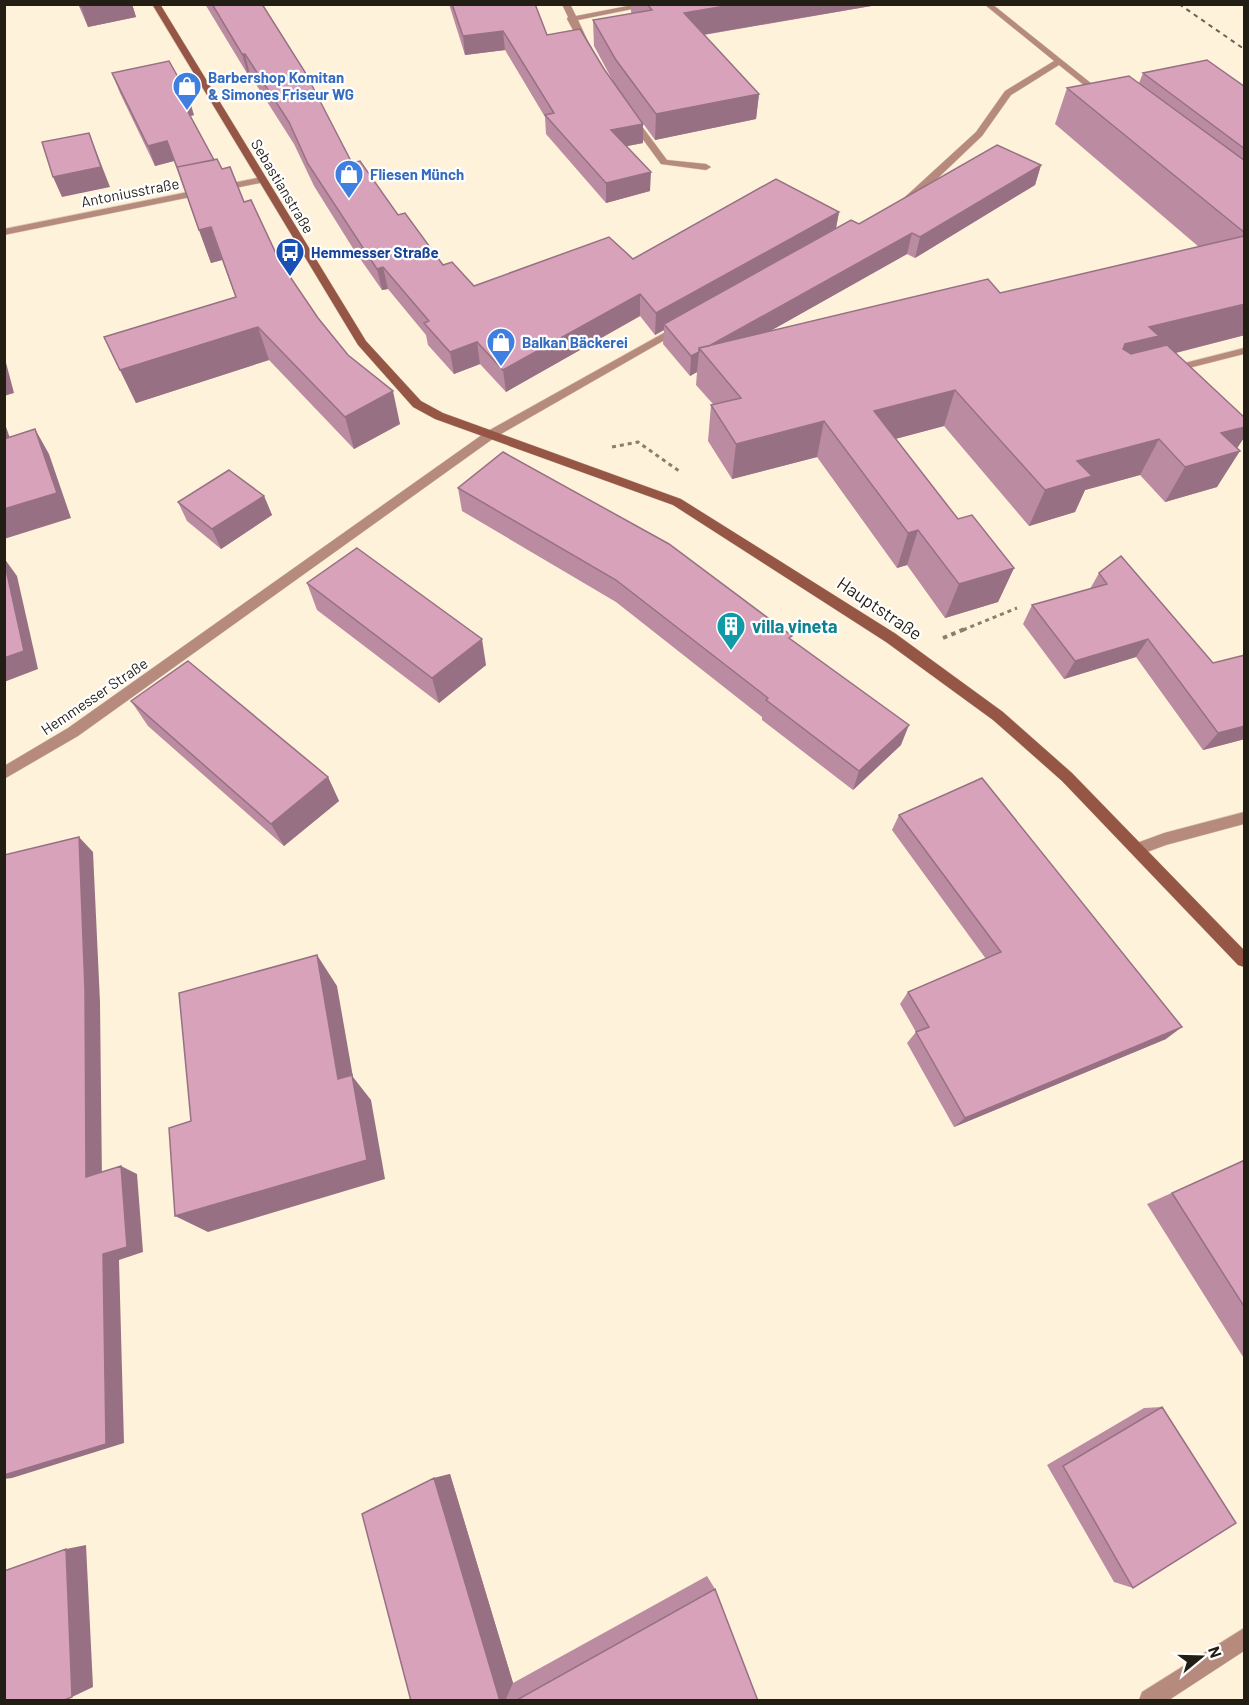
<svg xmlns="http://www.w3.org/2000/svg" width="1249" height="1705" viewBox="0 0 1249 1705" font-family="Barlow,sans-serif">
<rect width="100%" height="100%" fill="#fef2db"/>
<g fill="none" stroke-linecap="round" stroke-linejoin="round">
<g stroke="#dbd0bb" stroke-width="1">
<path id="lane" d="M 1244,348 L 1244,354 L 1169,373 L 1164,370 L 1165,368 Z"/>
</g>
<g stroke="#dbd0bb" stroke-width="1">
<path id="street" d="M 562,4 L 570,4 L 576,16 L 638,4 L 657,4 L 578,20 L 591,48 L 587,50 L 583,48 L 567,19 L 568,17 Z
M 984,4 L 992,4 L 1107,96 L 1100,98 L 1059,65 L 1011,95 L 982,136 L 918,197 L 911,201 L 905,201 L 905,197 L 976,132 L 1005,91 L 1054,61 Z
M 629,117 L 635,117 L 667,160 L 706,164 L 711,167 L 706,170 L 661,164 L 628,119 Z
M 262,177 L 267,180 L 265,182 L 4,235 L 4,229 Z
M 680,324 L 684,325 L 684,329 L 494,438 L 78,736 L 4,779 L 4,766 L 68,728 L 486,432 Z
M 1244,812 L 1244,824 L 1166,845 L 1139,855 L 1134,854 L 1132,849 L 1134,844 L 1164,833 Z
M 1244,1628 L 1244,1651 L 1169,1700 L 1139,1700 L 1142,1692 Z"/>
</g>
<g stroke="#dbd0bb" stroke-width="1">
<path id="secondary" d="M 152,4 L 160,4 L 366,341 L 421,401 L 443,413 L 681,499 L 896,634 L 1003,712 L 1072,773 L 1244,950 L 1244,967 L 1238,965 L 1062,781 L 993,720 L 886,642 L 673,505 L 435,419 L 413,407 L 358,345 Z"/>
</g>
<path stroke="#887f6f" stroke-width="3" stroke-dasharray="4 4" stroke-linecap="butt" d="M 612,447 L 638,442 L 679,471
M 963,630 L 1017,608"/>
<path stroke="#887f6f" stroke-width="4" stroke-dasharray="4.5 4.5" stroke-linecap="butt" d="M 943,638 L 967,628"/>
<use href="#lane" fill="#b78a7e" fill-rule="evenodd"/>
<use href="#street" fill="#b78a7e" fill-rule="evenodd"/>
<use href="#secondary" fill="#965646" fill-rule="evenodd"/>
<path stroke="#6a6355" stroke-width="2" stroke-dasharray="4.5 4.5" stroke-linecap="butt" d="M 1179,4 L 1244,49"/>
</g>
<path fill="#ba8ba1" d="M 78,4 L 132,4 L 136,17 L 88,27 Z
M 205,4 L 262,4 L 352,163 L 443,265 L 474,286 L 633,259 L 839,212 L 836,228 L 859,224 L 1041,165 L 1035,185 L 915,258 L 907,254 L 768,332 L 1000,293 L 1199,247 L 1055,124 L 1067,88 L 1139,83 L 1143,73 L 1245,87 L 1245,335 L 1176,353 L 1245,418 L 1245,436 L 1237,448 L 1217,487 L 1165,502 L 1140,475 L 1085,490 L 1075,512 L 1029,526 L 944,426 L 895,439 L 958,519 L 1014,568 L 998,602 L 945,618 L 907,565 L 897,568 L 817,457 L 732,479 L 708,441 L 711,405 L 713,404 L 696,385 L 697,372 L 690,376 L 663,344 L 664,330 L 655,335 L 640,316 L 506,392 L 480,364 L 454,374 L 428,345 L 426,335 L 388,289 L 382,290 L 354,250 L 314,186 L 294,144 L 250,75 L 248,75 Z
M 449,4 L 535,4 L 547,35 L 604,69 L 615,85 L 594,46 L 593,20 L 632,14 L 631,12 L 631,4 L 883,4 L 704,35 L 759,94 L 756,119 L 655,140 L 621,93 L 643,143 L 627,146 L 650,191 L 606,203 L 546,134 L 545,117 L 505,50 L 465,55 Z
M 112,73 L 194,115 L 190,116 L 214,160 L 222,169 L 244,202 L 280,262 L 318,318 L 400,424 L 354,449 L 269,360 L 136,403 L 104,337 L 236,298 L 222,260 L 211,263 L 174,161 L 155,166 L 120,93 Z
M 458,488 L 791,640 L 901,745 L 853,790 L 762,720 L 762,717 L 616,602 L 462,511 Z
M 264,496 L 272,515 L 221,549 L 187,521 L 178,502 Z
M 1099,573 L 1213,663 L 1245,655 L 1245,739 L 1203,750 L 1136,657 L 1064,679 L 1023,624 L 1032,605 L 1090,589 Z
M 307,583 L 486,665 L 439,703 L 317,610 Z
M 131,701 L 328,777 L 339,801 L 284,846 L 148,726 Z
M 899,815 L 1166,1039 L 954,1127 L 907,1043 L 916,1032 L 900,1004 L 908,992 L 986,959 L 892,830 Z
M 1245,1160 L 1245,1360 L 1147,1204 Z
M 1162,1407 L 1133,1588 L 1114,1582 L 1047,1465 L 1144,1408 Z
M 450,1474 L 513,1683 L 707,1576 L 715,1589 L 758,1701 L 411,1701 L 434,1478 Z"/>
<path fill="#977183" d="M 97,4 L 132,4 L 136,17 L 88,27 L 81,7 Z
M 737,4 L 883,4 L 683,38 L 684,13 Z
M 503,31 L 505,50 L 465,55 L 463,36 Z
M 242,54 L 245,54 L 250,75 L 248,75 Z
M 759,94 L 756,119 L 655,140 L 656,114 Z
M 188,95 L 194,115 L 187,117 L 180,97 Z
M 643,124 L 643,143 L 612,149 L 611,130 Z
M 89,133 L 110,187 L 62,197 L 53,177 Z
M 167,141 L 174,161 L 155,166 L 148,146 Z
M 1041,165 L 1035,185 L 915,258 L 920,237 Z
M 651,172 L 650,191 L 606,203 L 606,183 Z
M 839,212 L 835,233 L 664,324 L 664,330 L 655,335 L 656,313 Z
M 211,227 L 222,260 L 211,263 L 199,230 Z
M 912,233 L 907,254 L 712,364 L 701,351 Z
M 383,267 L 388,289 L 382,290 L 377,269 Z
M 640,294 L 640,316 L 506,392 L 503,370 Z
M 1245,304 L 1245,335 L 1147,360 L 1108,381 L 1125,344 L 1149,327 Z
M 258,327 L 269,360 L 136,403 L 120,370 Z
M 477,342 L 480,364 L 454,374 L 450,352 Z
M 699,352 L 697,372 L 690,376 L 691,356 Z
M 4,355 L 14,393 L 4,396 Z
M 955,390 L 944,426 L 865,447 L 874,411 Z
M 393,391 L 400,424 L 354,449 L 345,417 Z
M 4,421 L 19,464 L 4,441 Z
M 824,421 L 817,457 L 732,479 L 736,444 Z
M 1245,427 L 1245,436 L 1234,453 L 1240,451 L 1217,487 L 1165,502 L 1185,467 L 1221,433 Z
M 35,429 L 49,454 L 71,518 L 4,539 L 4,509 Z
M 1159,439 L 1140,475 L 1085,490 L 1075,512 L 1029,526 L 1045,490 L 1077,461 Z
M 264,496 L 272,515 L 221,549 L 212,529 Z
M 918,530 L 907,565 L 897,568 L 908,533 Z
M 4,558 L 17,576 L 38,669 L 4,682 Z
M 1014,568 L 998,602 L 945,618 L 959,584 Z
M 482,639 L 486,665 L 439,703 L 432,678 Z
M 1148,639 L 1136,657 L 1064,679 L 1075,661 Z
M 909,725 L 901,745 L 853,790 L 859,771 Z
M 1245,726 L 1245,739 L 1203,750 L 1218,733 Z
M 328,777 L 339,801 L 284,846 L 271,824 Z
M 79,837 L 93,852 L 100,1002 L 102,1184 L 86,1177 Z
M 317,955 L 337,986 L 353,1077 L 371,1100 L 385,1179 L 208,1232 L 175,1216 L 338,1079 Z
M 1182,1027 L 1166,1039 L 954,1127 L 965,1118 Z
M 121,1166 L 137,1174 L 143,1252 L 119,1260 L 124,1443 L 12,1478 L 4,1479 L 4,1475 L 103,1254 Z
M 450,1474 L 513,1683 L 505,1701 L 500,1701 L 434,1478 Z
M 86,1545 L 93,1687 L 72,1697 L 66,1549 Z"/>
<path fill="#d8a2bb" stroke="#977183" stroke-width="1.5" d="M 80,4 L 97,4 L 81,7 Z
M 212,4 L 262,4 L 305,72 L 352,163 L 360,161 L 398,215 L 405,213 L 443,265 L 452,262 L 474,286 L 609,237 L 633,259 L 776,179 L 839,212 L 656,313 L 640,294 L 503,370 L 477,342 L 450,352 L 424,323 L 429,321 L 383,267 L 377,269 L 308,164 L 289,122 L 245,54 L 242,54 Z
M 452,4 L 535,4 L 547,35 L 580,29 L 604,69 L 643,124 L 611,130 L 651,172 L 606,183 L 545,115 L 554,113 L 503,31 L 463,36 Z
M 647,4 L 737,4 L 684,13 L 759,94 L 656,114 L 616,60 L 593,20 L 652,10 Z
M 1207,60 L 1245,87 L 1245,149 L 1143,73 Z
M 169,61 L 188,95 L 180,97 L 214,160 L 177,167 L 178,170 L 167,141 L 148,146 L 112,73 Z
M 1129,76 L 1245,161 L 1245,233 L 1067,88 Z
M 89,133 L 101,167 L 53,177 L 42,142 Z
M 997,145 L 1041,165 L 920,237 L 912,233 L 709,346 L 699,348 L 699,352 L 691,356 L 664,324 L 851,220 L 859,224 Z
M 217,159 L 222,169 L 230,167 L 244,202 L 251,200 L 280,262 L 318,318 L 348,355 L 393,391 L 345,417 L 258,327 L 120,370 L 104,337 L 236,297 L 211,227 L 199,230 L 177,167 Z
M 1244,236 L 1245,236 L 1245,304 L 1149,327 L 1159,336 L 1125,344 L 1123,349 L 1131,354 L 1167,345 L 1245,418 L 1245,427 L 1221,433 L 1240,451 L 1185,467 L 1159,439 L 1077,461 L 1092,476 L 1045,490 L 955,390 L 874,411 L 958,519 L 972,515 L 1014,568 L 959,584 L 918,530 L 908,533 L 824,421 L 736,444 L 711,405 L 741,398 L 699,348 L 988,279 L 1000,293 Z
M 35,429 L 57,493 L 4,509 L 4,439 Z
M 503,452 L 669,544 L 792,636 L 789,638 L 909,725 L 859,771 L 766,700 L 768,698 L 616,580 L 458,488 Z
M 229,470 L 264,496 L 212,529 L 178,502 Z
M 357,548 L 482,639 L 432,678 L 307,583 Z
M 1121,556 L 1213,663 L 1245,655 L 1245,726 L 1218,733 L 1148,639 L 1075,661 L 1032,605 L 1107,584 L 1099,573 Z
M 4,560 L 24,651 L 4,658 Z
M 188,661 L 328,777 L 271,824 L 131,701 Z
M 982,778 L 1182,1027 L 965,1118 L 916,1032 L 929,1027 L 908,992 L 1001,952 L 899,815 Z
M 79,837 L 85,990 L 86,1177 L 121,1166 L 127,1247 L 103,1254 L 106,1444 L 4,1475 L 4,855 Z
M 317,955 L 338,1079 L 352,1075 L 367,1160 L 175,1216 L 169,1128 L 191,1121 L 179,993 Z
M 1245,1160 L 1245,1308 L 1172,1193 Z
M 1162,1407 L 1236,1523 L 1133,1588 L 1063,1466 Z
M 434,1478 L 500,1701 L 411,1701 L 362,1514 Z
M 66,1549 L 72,1697 L 62,1701 L 4,1701 L 4,1571 Z
M 715,1589 L 758,1701 L 515,1701 Z"/>
<defs>
<g id="shop-pin" transform="scale(1.5)"><path d="M0 17L-7.5 6A9.5 9.5 0 1 1 7.5 6Z" fill="#3f7fe0" stroke="#fff"/><path d="M-5-2.5h2.3a2.7 3.5 0 0 1 5.4 0H5L5.5 6h-11ZM-1.5-2.5h3a1.5 2.3 0 0 0-3 0Z" fill="#fff"/></g>
<g id="bus-pin" transform="scale(1.5)"><path d="M0 17L-7.5 6A9.5 9.5 0 1 1 7.5 6Z" fill="#1a4fb4" stroke="#fff"/><path d="M-5-6H5V4H4V6H2V4H-2V6H-4V4H-5ZM-3.5-4V0h7V-4ZM-3.5 1.2v1.5H-2V1.2ZM2 1.2v1.5H3.5V1.2Z" fill="#fff"/></g>
<g id="building-pin" transform="scale(1.5)"><path d="M0 17L-7.5 6A9.5 9.5 0 1 1 7.5 6Z" fill="#0f9aa8" stroke="#fff"/><path d="M-4-6H4V6H1V3H-1V6H-4ZM-2.5-4.3h1.7v1.8h-1.7ZM.8-4.3h1.7v1.8H.8ZM-2.5-1h1.7V.8h-1.7ZM.8-1h1.7V.8H.8Z" fill="#fff"/></g>
</defs>
<g fill-rule="evenodd">
<use href="#shop-pin" x="187" y="86"/>
<use href="#shop-pin" x="349" y="174"/>
<use href="#bus-pin" x="290" y="252"/>
<use href="#shop-pin" x="501" y="342"/>
<use href="#building-pin" x="731" y="626"/>
</g>
<g text-anchor="middle" dominant-baseline="central" stroke-width="4.5" stroke-linejoin="round" paint-order="stroke">
<g font-size="15" font-weight="bold" fill="#366cbe" stroke="#fff" text-anchor="start">
<text x="208" y="77">Barbershop Komitan<tspan x="208" dy="17">&amp; Simones Friseur WG</tspan></text>
<text x="370" y="174">Fliesen Münch</text>
<text x="522" y="342">Balkan Bäckerei</text>
</g>
<g font-size="15" fill="#231e14" stroke="#fff">
<text transform="translate(283 186) rotate(59)">Sebastianstraße</text>
<text transform="translate(130 192) rotate(-11)">Antoniusstraße</text>
<text transform="translate(94 696) rotate(-34)">Hemmesser Straße</text>
</g>
<g font-size="15" font-weight="bold" fill="#164399" stroke="#fff" text-anchor="start">
<text x="311" y="252">Hemmesser Straße</text>
</g>
<g font-size="18" fill="#231e14" stroke="#fff">
<text transform="translate(880 608) rotate(34)">Hauptstraße</text>
</g>
<g font-size="18" font-weight="bold" fill="#0d838f" stroke="#fff" text-anchor="start">
<text x="752" y="626">villa vineta</text>
</g>
</g>
<rect width="1249" height="1705" fill="none" stroke="#231e14" stroke-width="12"/>
<g transform="translate(1201 1657) rotate(71)" stroke="#ffffff" stroke-width="4.5" paint-order="stroke">
<path d="M0-4.5L10 22L0 15L-10 22Z" fill="#231e14"/>
<text y="-9" font-size="16" font-weight="bold" text-anchor="middle" fill="#231e14">N</text>
</g>
</svg>
